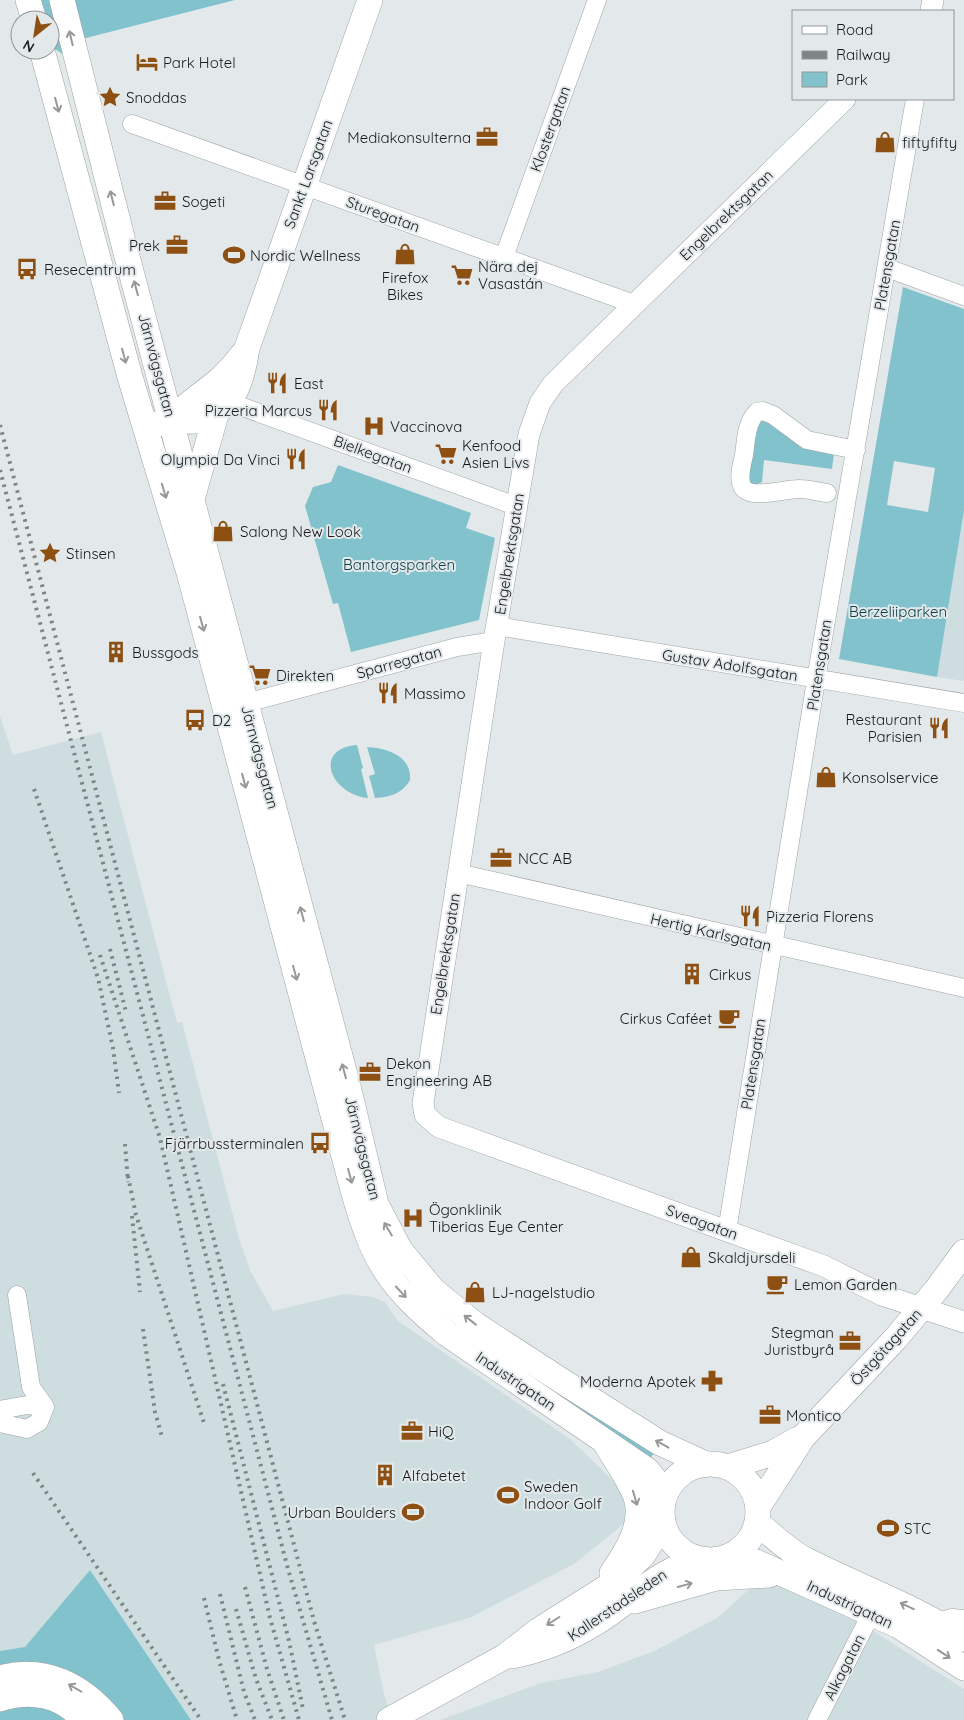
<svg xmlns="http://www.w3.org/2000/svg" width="964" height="1720" viewBox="0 0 964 1720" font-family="Quicksand,sans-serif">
<rect width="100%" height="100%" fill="#e3e9ea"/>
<path fill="#cedee0" d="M 964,510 L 964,681 L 937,677 Z
M 0,716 L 13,755 L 101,732 L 177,1023 L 182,1022 L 240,1242 L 251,1272 L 273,1311 L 344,1294 L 373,1297 L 385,1302 L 398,1321 L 570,1439 L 626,1493 L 626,1522 L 574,1564 L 469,1618 L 374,1645 L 384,1694 L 392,1720 L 191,1720 L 90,1570 L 25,1648 L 0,1651 Z
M 756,1583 L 787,1588 L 853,1618 L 964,1689 L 964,1720 L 440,1720 L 541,1683 L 598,1672 L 654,1651 L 717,1618 Z"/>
<path fill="#82c2cc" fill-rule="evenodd" d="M 38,0 L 53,0 L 65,56 L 51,46 L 50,20 L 43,20 Z
M 73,0 L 235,0 L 82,39 Z
M 903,287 L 964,309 L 964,510 L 937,677 L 839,659 ZM 894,461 L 935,468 L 928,512 L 887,505 Z
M 766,420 L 798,445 L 834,453 L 832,469 L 764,460 L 762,482 L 756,485 L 749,483 L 747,474 L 758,422 Z
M 338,465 L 471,513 L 466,528 L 495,538 L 479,620 L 351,652 L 338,603 L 333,604 L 305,506 L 313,487 L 331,482 Z
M 357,745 L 363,768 L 361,769 L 368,798 C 328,793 314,748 357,745 Z
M 367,747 C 387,748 412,756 410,780 C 402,794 390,797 375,798 L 369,776 L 375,774 Z
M 494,1349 L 657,1448 L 650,1459 L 534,1385 Z
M 90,1570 L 191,1720 L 122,1720 L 0,1668 L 0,1651 L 25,1647 Z
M 31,1701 L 73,1720 L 0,1720 L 0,1709 Z"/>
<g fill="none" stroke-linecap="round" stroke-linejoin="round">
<g stroke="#9da3a4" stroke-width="19">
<path id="minor" d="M 132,124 L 634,304
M 504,257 L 597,0
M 887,268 L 964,296
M 229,402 L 516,506
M 827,493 C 818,492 809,489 800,489 C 787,488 749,501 742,486 C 738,477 742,464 744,455 C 746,441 746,423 757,412 L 763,411 L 773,415 L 807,440 L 856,450
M 497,626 L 964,703
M 246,703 L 457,647 L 494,641
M 458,873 L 964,988
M 727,1231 L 819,662 L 915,99
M 17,1295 L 31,1387 L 45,1407
M 0,1410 L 27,1405 L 45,1407
M 0,1423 L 27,1429 L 39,1422 L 45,1407
M 938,1622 L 952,1618 L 964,1619
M 817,1720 L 871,1614"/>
</g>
<g stroke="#9da3a4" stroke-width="22">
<path id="tertiary" d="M 931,11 L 933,0
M 845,99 L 553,384 L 540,403 L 529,434 L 494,641 L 423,1103 L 425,1115 L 439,1127 L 824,1266 L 882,1295 L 964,1322"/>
</g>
<g stroke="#9da3a4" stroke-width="26">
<path id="secondary" d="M 28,0 L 34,20
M 62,0 L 124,245 L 348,1086 L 376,1204 L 400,1250 L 433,1290 L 476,1325 L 565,1383 L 660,1443 L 706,1464
M 42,50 L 130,377 L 190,576 L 353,1190 C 373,1262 390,1287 447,1334 L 647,1470 L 658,1484 L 662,1503
M 171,420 C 196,394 220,386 242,355
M 157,424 C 162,423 167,420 172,420 C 179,419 188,422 195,421 C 233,412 242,383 247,348 L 370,0
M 192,499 L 217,411
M 605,1442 C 613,1457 634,1486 637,1501 C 643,1526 626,1553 612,1573
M662 1512a48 48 0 1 1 96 0a48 48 0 1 1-96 0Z
M 728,1467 L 773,1453 L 798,1439
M 758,1507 L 803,1437 L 896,1338 L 937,1289 L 964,1252
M 757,1523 C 774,1536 788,1551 806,1560 C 859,1587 914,1606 964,1639
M 728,1557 L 756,1562 L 899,1626 L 964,1668
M 635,1601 L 716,1578 L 769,1575
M 512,1656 C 543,1650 570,1639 597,1622 C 634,1599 656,1570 701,1560
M 0,1678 C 45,1666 82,1685 111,1720
M 0,1699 C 30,1689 62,1694 83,1720
M 389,1720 L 504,1657 L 539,1630 L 615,1582 L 643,1555 L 663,1523"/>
</g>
<use href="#minor" stroke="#fff" stroke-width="18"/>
<use href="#tertiary" stroke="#fff" stroke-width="21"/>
<use href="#secondary" stroke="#fff" stroke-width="25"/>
<path stroke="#808485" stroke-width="4" stroke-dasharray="2.5 5" stroke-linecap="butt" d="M 0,425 L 314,1621 L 345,1720
M 0,470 L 288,1569 L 332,1720
M 34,789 L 98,978 L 113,1048 L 119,1093
M 110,949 L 126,1012
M 100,955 L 160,1138 L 270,1618 L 299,1720
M 125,1144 L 128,1182
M 128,1176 L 136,1215 L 205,1426
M 132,1216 L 140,1292
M 143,1329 L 155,1412 L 162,1437
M 223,1384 L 289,1641 L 303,1709
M 33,1473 L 201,1720
M 245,1587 L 267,1669 L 284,1720
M 220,1594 L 244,1692 L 255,1720
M 204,1598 L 219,1660 L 237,1720
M 236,1609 L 256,1679 L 272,1720"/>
</g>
<defs><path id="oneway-shaft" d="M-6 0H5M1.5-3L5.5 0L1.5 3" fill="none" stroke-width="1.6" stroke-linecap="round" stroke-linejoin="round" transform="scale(1.25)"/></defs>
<g stroke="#979898">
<use href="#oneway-shaft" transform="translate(71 38) rotate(-103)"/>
<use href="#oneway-shaft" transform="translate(57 105) rotate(75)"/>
<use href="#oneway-shaft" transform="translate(112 198) rotate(-104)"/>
<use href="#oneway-shaft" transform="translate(136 288) rotate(-105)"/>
<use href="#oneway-shaft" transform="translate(124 356) rotate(75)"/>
<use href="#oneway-shaft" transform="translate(164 491) rotate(73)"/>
<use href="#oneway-shaft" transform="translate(202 624) rotate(75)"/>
<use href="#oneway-shaft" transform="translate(244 781) rotate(75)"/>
<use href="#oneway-shaft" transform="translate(302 914) rotate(-105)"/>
<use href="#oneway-shaft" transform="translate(295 973) rotate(75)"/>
<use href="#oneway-shaft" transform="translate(344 1071) rotate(-105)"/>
<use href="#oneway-shaft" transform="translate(350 1176) rotate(75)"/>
<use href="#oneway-shaft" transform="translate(388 1229) rotate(-121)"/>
<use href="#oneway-shaft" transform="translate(401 1292) rotate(47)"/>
<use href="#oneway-shaft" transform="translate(470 1320) rotate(-142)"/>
<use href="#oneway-shaft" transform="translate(662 1444) rotate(-151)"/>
<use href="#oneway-shaft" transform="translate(635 1498) rotate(74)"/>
<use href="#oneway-shaft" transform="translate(685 1585) rotate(-15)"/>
<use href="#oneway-shaft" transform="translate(907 1606) rotate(-155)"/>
<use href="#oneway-shaft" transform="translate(553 1621) rotate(148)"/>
<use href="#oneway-shaft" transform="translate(944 1654) rotate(33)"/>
<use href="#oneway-shaft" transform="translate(75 1688) rotate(-150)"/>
</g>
<defs>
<g id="hotel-bare" transform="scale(1.725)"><path d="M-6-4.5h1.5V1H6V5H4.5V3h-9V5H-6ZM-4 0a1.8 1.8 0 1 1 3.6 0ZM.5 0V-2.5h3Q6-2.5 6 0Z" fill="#8d4f12" stroke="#e3e9ea" stroke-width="2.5" paint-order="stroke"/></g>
<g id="sight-bare" transform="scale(1.725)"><path d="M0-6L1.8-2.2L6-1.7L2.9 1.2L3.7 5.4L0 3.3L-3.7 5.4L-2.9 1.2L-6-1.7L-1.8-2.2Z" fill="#8d4f12" stroke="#e3e9ea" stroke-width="2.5" paint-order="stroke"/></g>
<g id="office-bare" transform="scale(1.725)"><path d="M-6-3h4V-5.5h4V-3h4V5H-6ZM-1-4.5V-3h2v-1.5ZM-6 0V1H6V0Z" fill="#8d4f12" stroke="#e3e9ea" stroke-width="2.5" paint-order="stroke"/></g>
<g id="shop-bare" transform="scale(1.725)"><path d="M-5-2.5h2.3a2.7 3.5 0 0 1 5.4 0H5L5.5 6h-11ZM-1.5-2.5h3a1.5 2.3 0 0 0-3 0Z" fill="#8d4f12" stroke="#e3e9ea" stroke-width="2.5" paint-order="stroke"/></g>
<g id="stadium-bare" transform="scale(1.725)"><path d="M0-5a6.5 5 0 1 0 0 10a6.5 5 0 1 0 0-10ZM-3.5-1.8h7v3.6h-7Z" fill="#8d4f12" stroke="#e3e9ea" stroke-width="2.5" paint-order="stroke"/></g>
<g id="bus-bare" transform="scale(1.725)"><path d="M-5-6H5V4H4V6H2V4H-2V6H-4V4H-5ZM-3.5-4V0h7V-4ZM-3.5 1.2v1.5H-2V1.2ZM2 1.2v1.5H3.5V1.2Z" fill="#8d4f12" stroke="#e3e9ea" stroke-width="2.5" paint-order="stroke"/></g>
<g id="supermarket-bare" transform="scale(1.725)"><path d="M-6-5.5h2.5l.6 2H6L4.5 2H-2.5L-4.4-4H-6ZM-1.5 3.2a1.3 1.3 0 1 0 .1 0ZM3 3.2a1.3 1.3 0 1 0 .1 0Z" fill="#8d4f12" stroke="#e3e9ea" stroke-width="2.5" paint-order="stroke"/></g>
<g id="restaurant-bare" transform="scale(1.725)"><path d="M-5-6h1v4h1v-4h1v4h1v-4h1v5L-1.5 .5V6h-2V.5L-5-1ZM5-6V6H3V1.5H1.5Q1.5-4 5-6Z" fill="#8d4f12" stroke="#e3e9ea" stroke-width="2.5" paint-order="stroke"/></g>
<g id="hospital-bare" transform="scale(1.725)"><path d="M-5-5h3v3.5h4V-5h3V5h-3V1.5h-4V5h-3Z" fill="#8d4f12" stroke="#e3e9ea" stroke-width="2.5" paint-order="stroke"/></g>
<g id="building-bare" transform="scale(1.725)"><path d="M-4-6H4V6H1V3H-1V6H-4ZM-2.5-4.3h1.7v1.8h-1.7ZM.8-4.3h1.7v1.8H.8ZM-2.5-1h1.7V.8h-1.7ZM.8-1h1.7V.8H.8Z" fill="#8d4f12" stroke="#e3e9ea" stroke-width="2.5" paint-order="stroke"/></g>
<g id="cafe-bare" transform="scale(1.725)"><path d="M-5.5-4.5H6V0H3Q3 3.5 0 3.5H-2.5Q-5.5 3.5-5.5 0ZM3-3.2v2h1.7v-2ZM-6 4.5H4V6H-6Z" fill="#8d4f12" stroke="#e3e9ea" stroke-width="2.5" paint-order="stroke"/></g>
<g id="pharmacy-bare" transform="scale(1.725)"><path d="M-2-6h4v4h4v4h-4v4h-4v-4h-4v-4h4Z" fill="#8d4f12" stroke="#e3e9ea" stroke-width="2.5" paint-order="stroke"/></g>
</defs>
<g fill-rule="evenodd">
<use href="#hotel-bare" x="147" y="62"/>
<use href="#sight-bare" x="110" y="97"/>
<use href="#office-bare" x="487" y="137"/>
<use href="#shop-bare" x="885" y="142"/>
<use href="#office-bare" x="165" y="201"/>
<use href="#office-bare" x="177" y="245"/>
<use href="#shop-bare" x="405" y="254"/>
<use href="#stadium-bare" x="234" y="255"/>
<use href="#bus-bare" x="27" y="269"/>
<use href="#supermarket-bare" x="462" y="275"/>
<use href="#restaurant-bare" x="277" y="383"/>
<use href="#restaurant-bare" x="328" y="410"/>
<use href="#hospital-bare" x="374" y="426"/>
<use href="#supermarket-bare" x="446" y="454"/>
<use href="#restaurant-bare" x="296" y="459"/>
<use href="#shop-bare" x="223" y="531"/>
<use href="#sight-bare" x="50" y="553"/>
<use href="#building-bare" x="116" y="652"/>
<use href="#supermarket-bare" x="260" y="675"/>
<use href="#restaurant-bare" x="388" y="693"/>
<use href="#bus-bare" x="195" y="720"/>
<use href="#restaurant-bare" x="939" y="728"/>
<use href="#shop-bare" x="826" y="777"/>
<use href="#office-bare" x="501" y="858"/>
<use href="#restaurant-bare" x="750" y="916"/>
<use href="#building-bare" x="692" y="974"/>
<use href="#cafe-bare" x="729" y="1018"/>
<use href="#office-bare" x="370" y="1072"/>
<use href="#bus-bare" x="320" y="1143"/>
<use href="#hospital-bare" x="413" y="1218"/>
<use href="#shop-bare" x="691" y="1257"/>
<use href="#cafe-bare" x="777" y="1284"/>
<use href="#shop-bare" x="475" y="1292"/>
<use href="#office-bare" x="850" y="1341"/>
<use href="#pharmacy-bare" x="712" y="1381"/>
<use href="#office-bare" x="770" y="1415"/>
<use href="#office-bare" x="412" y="1431"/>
<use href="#building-bare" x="385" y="1475"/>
<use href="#stadium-bare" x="508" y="1495"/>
<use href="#stadium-bare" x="413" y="1512"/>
<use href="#stadium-bare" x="888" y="1528"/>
</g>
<g text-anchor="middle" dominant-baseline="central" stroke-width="4" stroke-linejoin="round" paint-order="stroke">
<g font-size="15" fill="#17191a" stroke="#e3e9ea" text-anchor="start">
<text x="163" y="62">Park Hotel</text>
<text x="126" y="97">Snoddas</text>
<text x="471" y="137" text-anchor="end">Mediakonsulterna</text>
<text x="902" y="142">fiftyfifty</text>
<text x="182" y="201">Sogeti</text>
<text x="160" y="245" text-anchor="end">Prek</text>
<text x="250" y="255">Nordic Wellness</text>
<text x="478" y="266">Nära dej<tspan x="478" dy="17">Vasastán</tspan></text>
<text x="44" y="269">Resecentrum</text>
<text x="405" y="277" text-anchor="middle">Firefox<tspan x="405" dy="17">Bikes</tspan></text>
<text x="294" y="383">East</text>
<text x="312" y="410" text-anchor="end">Pizzeria Marcus</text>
<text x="390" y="426">Vaccinova</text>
<text x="462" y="445">Kenfood<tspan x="462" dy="17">Asien Livs</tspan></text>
<text x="280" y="459" text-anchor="end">Olympia Da Vinci</text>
<text x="240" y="531">Salong New Look</text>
<text x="66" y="553">Stinsen</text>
<text x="132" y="652">Bussgods</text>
<text x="276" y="675">Direkten</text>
<text x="404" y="693">Massimo</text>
<text x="922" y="719" text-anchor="end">Restaurant<tspan x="922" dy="17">Parisien</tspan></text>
<text x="212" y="720">D2</text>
<text x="842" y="777">Konsolservice</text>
<text x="518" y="858">NCC AB</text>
<text x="766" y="916">Pizzeria Florens</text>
<text x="709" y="974">Cirkus</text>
<text x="712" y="1018" text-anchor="end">Cirkus Caféet</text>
<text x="386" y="1063">Dekon<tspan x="386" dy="17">Engineering AB</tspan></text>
<text x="304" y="1143" text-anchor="end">Fjärrbussterminalen</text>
<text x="429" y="1209">Ögonklinik<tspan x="429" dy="17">Tiberias Eye Center</tspan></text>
<text x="708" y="1257">Skaldjursdeli</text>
<text x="794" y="1284">Lemon Garden</text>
<text x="492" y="1292">LJ-nagelstudio</text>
<text x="834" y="1332" text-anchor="end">Stegman<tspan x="834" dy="17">Juristbyrå</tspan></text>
<text x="696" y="1381" text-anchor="end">Moderna Apotek</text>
<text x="786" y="1415">Montico</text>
<text x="428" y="1431">HiQ</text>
<text x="402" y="1475">Alfabetet</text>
<text x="524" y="1486">Sweden<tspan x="524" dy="17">Indoor Golf</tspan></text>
<text x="396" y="1512" text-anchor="end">Urban Boulders</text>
<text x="904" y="1528">STC</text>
</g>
<g font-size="15" fill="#17191a" stroke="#e3e9ea">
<text transform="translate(550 129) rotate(-70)">Klostergatan</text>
<text transform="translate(308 174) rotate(-70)">Sankt Larsgatan</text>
<text transform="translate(383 214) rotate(20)">Sturegatan</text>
<text transform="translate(726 215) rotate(-44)">Engelbrektsgatan</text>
<text transform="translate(887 265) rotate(-80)">Platensgatan</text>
<text transform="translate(157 365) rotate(75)">Järnvägsgatan</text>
<text transform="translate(373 454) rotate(20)">Bielkegatan</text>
<text transform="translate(509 554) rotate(-81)">Engelbrektsgatan</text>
<text transform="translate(399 662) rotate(-15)">Sparregatan</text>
<text transform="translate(730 665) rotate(9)">Gustav Adolfsgatan</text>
<text transform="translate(819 665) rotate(-81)">Platensgatan</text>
<text transform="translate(260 757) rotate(75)">Järnvägsgatan</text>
<text transform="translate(711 932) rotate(13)">Hertig Karlsgatan</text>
<text transform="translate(445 954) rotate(-81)">Engelbrektsgatan</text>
<text transform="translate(753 1064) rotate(-81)">Platensgatan</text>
<text transform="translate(363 1148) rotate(76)">Järnvägsgatan</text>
<text transform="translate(702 1222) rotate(20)">Sveagatan</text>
<text transform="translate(886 1347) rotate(-48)">Östgötagatan</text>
<text transform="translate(516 1381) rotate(34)">Industrigatan</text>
<text transform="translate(850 1604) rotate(25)">Industrigatan</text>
<text transform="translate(617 1605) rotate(-34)">Kallerstadsleden</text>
<text transform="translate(844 1667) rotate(-63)">Alkagatan</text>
</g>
<g font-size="15" fill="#0c4148" stroke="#e3e9ea">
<text x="399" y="564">Bantorgsparken</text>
<text x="898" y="611">Berzeliiparken</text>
</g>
</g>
<rect x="792" y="10" width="162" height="90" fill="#e3e9ea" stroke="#919697"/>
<rect x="802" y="26" width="25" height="8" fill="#ffffff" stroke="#919697"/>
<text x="836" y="35" font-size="15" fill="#17191a">Road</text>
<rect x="802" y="51" width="25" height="8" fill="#808485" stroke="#919697"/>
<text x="836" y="60" font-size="15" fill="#17191a">Railway</text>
<rect x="802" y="72" width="25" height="15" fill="#82c2cc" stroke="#919697"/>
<text x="836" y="85" font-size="15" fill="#17191a">Park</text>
<g transform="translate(35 35) rotate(210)"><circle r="24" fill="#e3e9ea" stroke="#919697"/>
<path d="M0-4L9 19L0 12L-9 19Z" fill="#8d4f12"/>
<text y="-8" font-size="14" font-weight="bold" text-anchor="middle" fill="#17191a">N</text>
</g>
</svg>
